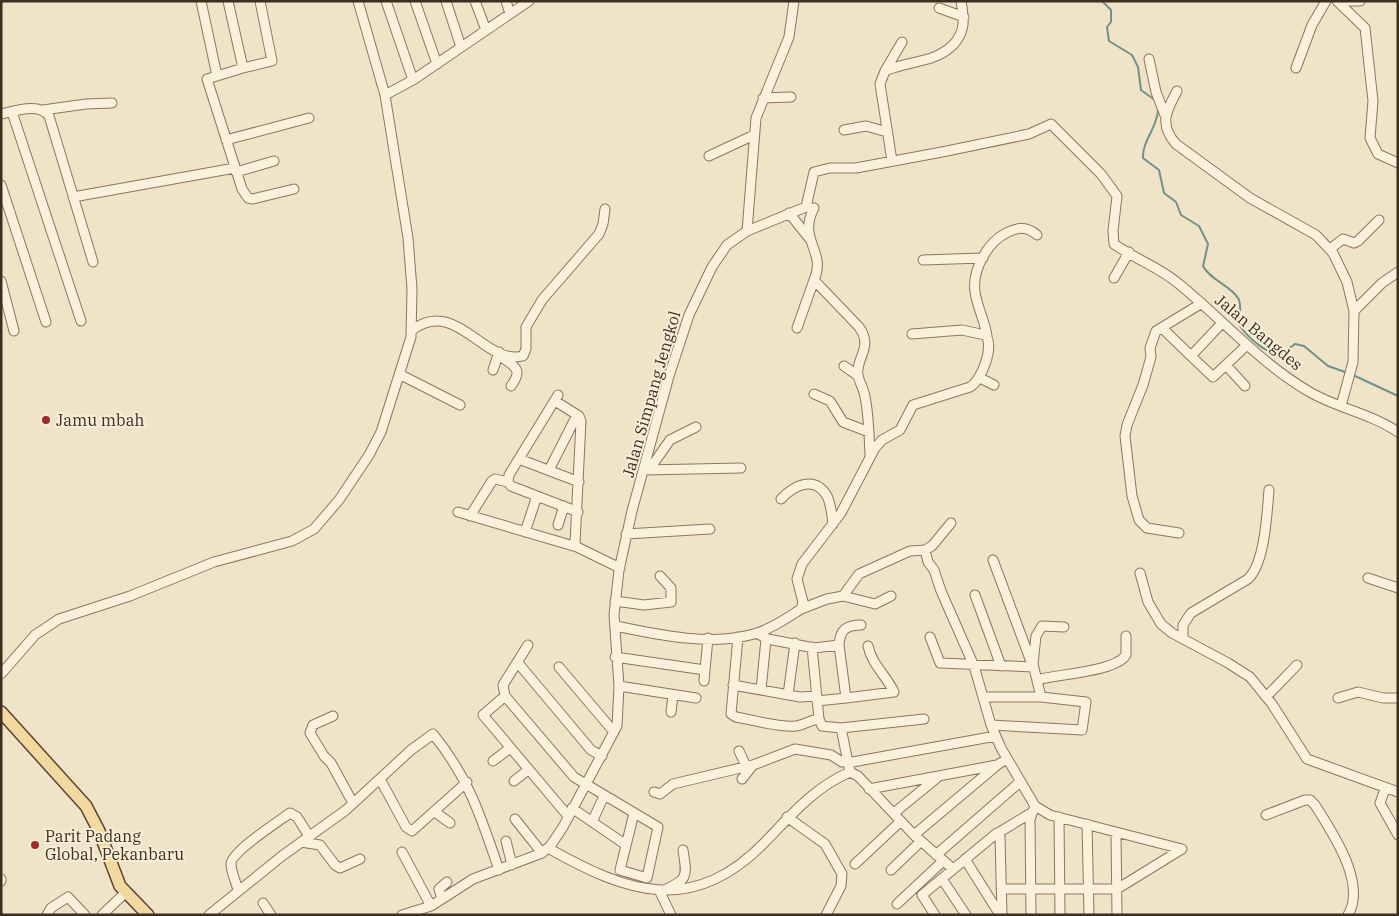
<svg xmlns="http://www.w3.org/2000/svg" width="1399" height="916" viewBox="0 0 1399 916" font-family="'IBM Plex Serif',serif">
<rect width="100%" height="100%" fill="#f0e4c8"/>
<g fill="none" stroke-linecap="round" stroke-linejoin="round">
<path stroke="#6f938a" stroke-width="2" d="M 1102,1 L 1111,10 L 1111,22 L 1107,27 L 1109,41 L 1132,55 L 1138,67 L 1141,90 L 1155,100
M 1158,109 C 1158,127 1142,141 1143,158 L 1159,170 L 1164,193 L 1176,202 L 1181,215 L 1199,226 L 1208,244 L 1203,266 C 1210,280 1230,285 1238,298 C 1243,306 1238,318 1240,326 C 1247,336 1268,357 1281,352 C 1286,351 1291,347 1295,344 L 1304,346 L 1328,366 L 1348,373
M 1353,375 L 1398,396"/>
<g stroke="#8d765c" stroke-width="11">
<path id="minor" d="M 201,1 L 217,76
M 228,1 L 243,68 L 207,79 L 242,189 L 248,198 L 253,199 L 294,189
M 358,1 L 385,95
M 386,1 L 413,80
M 415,1 L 437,64
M 446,1 L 461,47
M 475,1 L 486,30
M 506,1 L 510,14
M 1337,1 L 1365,28 L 1373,101 L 1370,138 L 1378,154 L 1398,163
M 1341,1 L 1360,1
M 939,8 L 964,17
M 1149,59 L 1156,92 L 1165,115
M 243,68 L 272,61 L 260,1
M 1296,68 L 1312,25 L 1326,1
M 885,71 L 902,42
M 1177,91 C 1166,111 1159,125 1176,144 L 1250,198 L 1316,235 L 1333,253 L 1347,282 L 1354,311 L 1353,362 L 1341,406
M 763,98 L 791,97
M 43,110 L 86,104 L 112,103
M 12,112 L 81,321
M 1,114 C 15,111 39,102 49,116 L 93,262
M 844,130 L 866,126 L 887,132
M 226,140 L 309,118
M 709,156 L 754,135
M 892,161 L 880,84 L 885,71 C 909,60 933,64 953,45 C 966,31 964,19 961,1
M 236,172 L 274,161
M 1,185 L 46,322
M 73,197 L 235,168
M 806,207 L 814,172 L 830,168 L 856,168 L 942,152 L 1029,134 L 1051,124 L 1101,174 L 1117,196 L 1113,231 L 1114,244 C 1135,259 1159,267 1179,284 C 1222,319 1259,362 1308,391 C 1336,408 1370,413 1398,432
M 789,213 L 809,238
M 747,231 L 756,118 L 789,37 L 794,1
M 1330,249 L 1343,239 L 1354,243 L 1358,241 L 1379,220
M 923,260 L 983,258
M 1114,278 L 1129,252
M 1,281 L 14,331
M 1354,311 L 1382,283 L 1398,272
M 797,328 L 814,280
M 1162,328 L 1191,356 L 1222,323
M 412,330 C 457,297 484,366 523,356 L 526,349 L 526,327 L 542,300 L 599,234 L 603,224 L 605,209
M 987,336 C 985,321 977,307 975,292 C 972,270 987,243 1006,233 C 1018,227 1027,226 1037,235
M 500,356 C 514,366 524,369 511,386
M 1191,356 L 1213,377 L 1247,345
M 1226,365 L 1245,386
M 844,366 L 857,375
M 493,370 L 499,352
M 401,375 L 460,405
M 980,378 L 994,385
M 814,394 L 830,401 L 843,422 L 869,432
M 558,395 L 509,475 L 508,482 L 511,486 L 578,512
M 555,401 L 579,416 L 581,421 L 575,543 L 577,547 L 620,568
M 519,459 L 579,482
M 549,470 L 577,415
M 644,470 L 741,468
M 649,470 L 670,440 L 696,427
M 781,499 C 794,485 815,475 827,496 C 831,504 832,515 833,524
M 458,512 L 577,547
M 470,516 L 492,481 L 495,479 L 508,482
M 558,525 L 564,506
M 525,532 L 537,496
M 1179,533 L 1147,528 L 1139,520 L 1132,496 L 1125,436 L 1127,425 L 1143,385 L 1151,357 L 1150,348 L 1156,331 L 1202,303
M 626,534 L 710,529
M 925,550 L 928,562 L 934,570 L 941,591 L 974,666 L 991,725 L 1001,748 L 1035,806 L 1050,815 L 1182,849
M 1140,573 L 1148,602 L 1161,624 L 1172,633 L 1228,663 L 1250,677 L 1272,704 L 1307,759 L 1398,792
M 1368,578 L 1398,588
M 975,595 L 1001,666
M 843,596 L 875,604 L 891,596
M 615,601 L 644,605 L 671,602 L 671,588 L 660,576
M 801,609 L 827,599 L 843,596 L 859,574 L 910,551 L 925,550 L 932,546 L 951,523
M 616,626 C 658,635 715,647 757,633 C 773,628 787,618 801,609 L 803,602 L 797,579 L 802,564 L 841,513 L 875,448 L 882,440 L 900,430 L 913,405 L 970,387 C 982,380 995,345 985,335 L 962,330 L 912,334
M 756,633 L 768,639 L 814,648 L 839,645 C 840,630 846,625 861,625
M 738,637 L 731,714 L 736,717 C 753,720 780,728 796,726 C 804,725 810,720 819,719
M 930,637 L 940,663 L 1033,667 L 993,560
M 1183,637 L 1183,625 L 1191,613 L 1248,579 C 1265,563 1267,513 1269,490
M 812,647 L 819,719 L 822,726 L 841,728 L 924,719
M 615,657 L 705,670
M 518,663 L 591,750 L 602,756
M 559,667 L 614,732
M 1,674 L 35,635 L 59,619 L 130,596 L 214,562 L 292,541 L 314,529 L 339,500 L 369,455 L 381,432 L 411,337 L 412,289 L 408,238 L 385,95 L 413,80 L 529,1
M 1037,680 C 1057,674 1115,672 1126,655 L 1126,636
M 704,681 L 708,638
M 733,685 L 800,697 L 817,696
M 619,686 L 696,698
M 761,690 L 766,639
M 788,695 L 795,643
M 505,696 L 503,685 L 528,645
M 983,697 L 1041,697 L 1033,664 L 1036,636 L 1042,626 L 1064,627
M 1266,697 L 1297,665
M 846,698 L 894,692 C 886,675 872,665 868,646
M 1338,698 L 1358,692 L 1383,698 L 1398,698
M 817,701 L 846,698 L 839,645
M 671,712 L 673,695
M 333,716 L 313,725 L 310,733 L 324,756 L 331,763 L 353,803
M 991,725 L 1082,730 L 1086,702 L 1041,697
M 841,728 L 850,772 L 858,776 L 914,835 L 953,869
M 739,751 L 746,766
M 493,761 L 510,748
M 847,763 L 996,736
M 380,779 L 406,827 L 412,831 L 467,782
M 742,779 L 753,765
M 514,781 L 528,770
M 869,789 L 997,765 L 1007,759
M 1385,789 L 1380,803 L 1398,835
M 654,792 L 660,794 L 673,784 L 753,765 L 795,749 L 831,755 L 842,762 L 846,761
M 572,808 L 626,845
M 435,812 L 450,823
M 894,813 L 938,777
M 1266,815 L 1305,800 L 1310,800 L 1315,805 C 1332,832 1367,883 1348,915
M 568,816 L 483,715 L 505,696 L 574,777 L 658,827 L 647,878 L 620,870 L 634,813
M 787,817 L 825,844 L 842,874 L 841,886 L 826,915
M 1059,817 L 1060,915
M 515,819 L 542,853
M 592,822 L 604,796
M 1087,824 L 1089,915
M 1116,832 L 1117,915
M 998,833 L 1031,813
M 914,835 L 996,766
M 506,841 L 512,865
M 301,842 L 320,845 L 335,865 L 340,868 L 360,859
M 548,848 C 629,894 694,916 766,841 C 792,814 815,787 850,772
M 402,852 L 431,906
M 936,855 L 1020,782
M 965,859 L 1000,915
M 855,864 L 901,821
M 891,870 L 921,841
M 1,879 L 1,881
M 942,879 L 966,915
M 1002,889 L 1117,889 L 1182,849
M 238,890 C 236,882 231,872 231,864 C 231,852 279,821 290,813 L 297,817 L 309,836
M 662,891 C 689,879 687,877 683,850
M 660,892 L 671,915
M 442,899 L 439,889 L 447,882
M 263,903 L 271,915
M 897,904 L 943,861
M 47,915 L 51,908 L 68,897 L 85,915
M 102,915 L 125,893
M 209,915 L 282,856 L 346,810 L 411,750 L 433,734 C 469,778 481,817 499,870
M 402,915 L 431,906 L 473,879 L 542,853 L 551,845 L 563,827 L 617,726 L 619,686 L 614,615 L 619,570 L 632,511 L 669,376 L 689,315 L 712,267 L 727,245 L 747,231 L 806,207 L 814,208 C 797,240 827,251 814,280 L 859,327 C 874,347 855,359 858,375 C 859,382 864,389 865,397 C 869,416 869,436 870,455
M 935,915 L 922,895 L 997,833 L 1000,837 L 1002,915
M 1031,915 L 1030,819 L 1035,806"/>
</g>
<g stroke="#5b4430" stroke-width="14">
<path id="major" d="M 1,712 L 86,806 L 99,831 L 120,886 L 148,915"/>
</g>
<use href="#minor" stroke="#faf1dc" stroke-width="9"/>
<use href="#major" stroke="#f3d9a0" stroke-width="11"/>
</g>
<g fill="#9e2a2b" stroke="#f7eed8" stroke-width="2">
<circle cx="46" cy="420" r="5"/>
<circle cx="35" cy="845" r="5"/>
</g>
<g text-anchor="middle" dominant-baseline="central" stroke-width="4" stroke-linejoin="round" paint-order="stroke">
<g font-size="16" fill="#3d2e20" stroke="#f7eed8">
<text transform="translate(1259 332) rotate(40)">Jalan Bangdes</text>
<text transform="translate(651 394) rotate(-74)">Jalan Simpang Jengkol</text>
</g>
<g font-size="16" fill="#3d2e20" stroke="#f7eed8" text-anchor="start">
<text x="56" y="420">Jamu mbah</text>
<text x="45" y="836">Parit Padang<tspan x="45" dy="18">Global, Pekanbaru</tspan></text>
</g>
</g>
<rect width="1399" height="916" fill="none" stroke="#3d2e20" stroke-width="5"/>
</svg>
